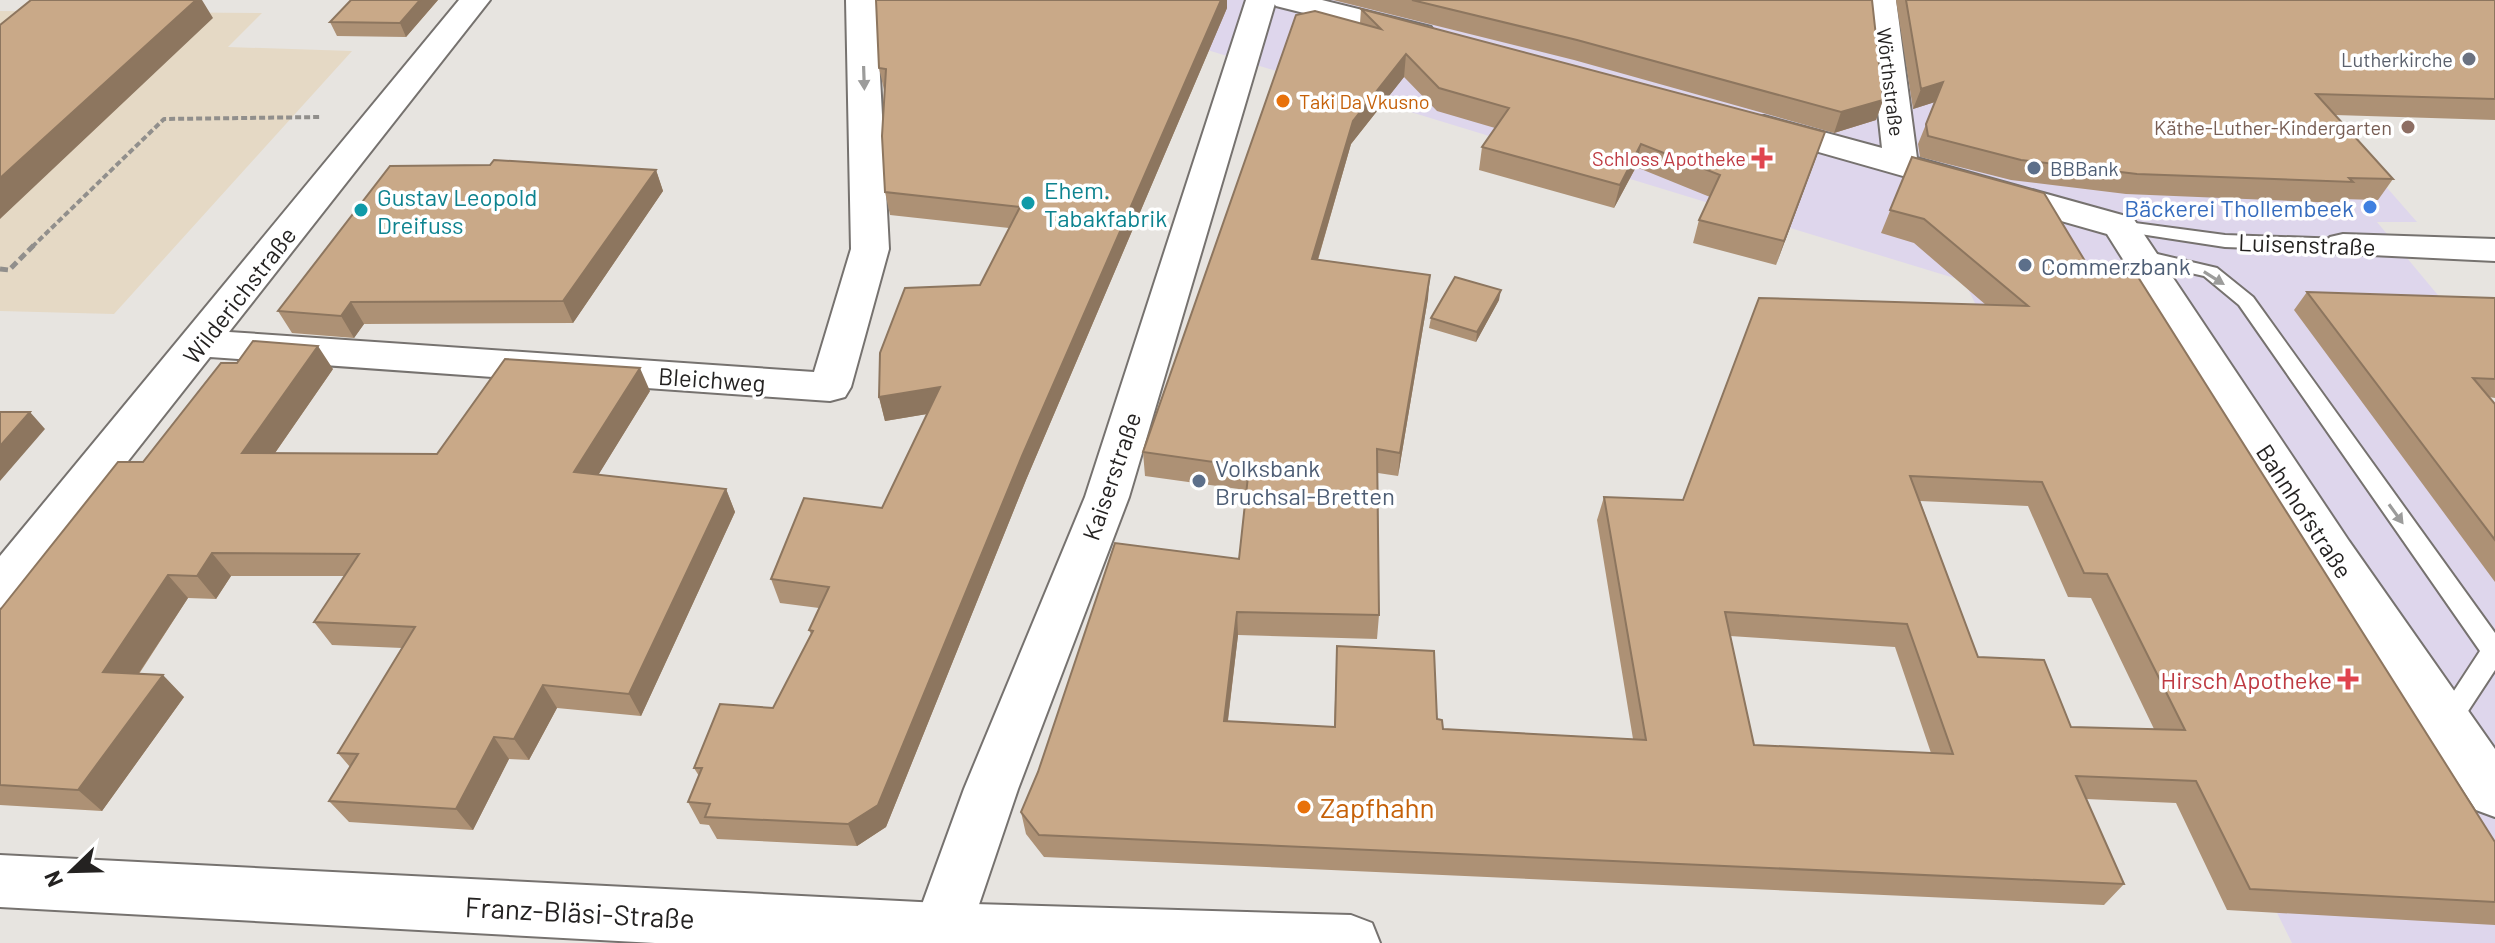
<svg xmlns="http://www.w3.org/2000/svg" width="2495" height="943" viewBox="0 0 2495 943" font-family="Barlow,sans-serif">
<rect width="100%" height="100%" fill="#e7e4e0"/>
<path fill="#ded6ec" d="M 1044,0 L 2185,0 L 2346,141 L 2417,222 L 2377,222 L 2442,300 L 2495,412 L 2495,943 L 2292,943 L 1964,281 Z"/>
<path fill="#e5d9c5" d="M 0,11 L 262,13 L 228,47 L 352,51 L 114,314 L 0,311 Z"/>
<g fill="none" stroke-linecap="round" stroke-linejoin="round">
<g stroke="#76726f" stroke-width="4">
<path id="service" d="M 2120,221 L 2225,235 L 2343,239 L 2352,245 L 2343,251 L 2225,247 L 2114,230 L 2114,222 Z
M 2140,250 L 2217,268 L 2253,297 L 2495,633 L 2495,670 L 2455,731 L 2446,734 L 2437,731 L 2433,723 L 2480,651 L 2239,305 L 2204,276 L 2133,260 L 2131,256 Z"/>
</g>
<g stroke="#76726f" stroke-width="4">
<path id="minor" d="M 459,0 L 490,0 L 229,332 L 814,372 L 851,249 L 846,0 L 876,0 L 889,249 L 851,387 L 845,397 L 830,401 L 210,357 L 17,602 L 0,608 L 0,556 Z
M 1271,0 L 1322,0 L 1431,27 L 1435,33 L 1431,39 L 1420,42 L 1276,6 Z
M 1866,0 L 1896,0 L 1917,158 L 2133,218 L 2349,541 L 2495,749 L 2495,817 L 2476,810 L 2317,567 L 2107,234 L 1752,133 L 1747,126 L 1752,119 L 1764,116 L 1882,148 Z
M 2343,234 L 2495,239 L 2495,261 L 2330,253 L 2324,245 L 2330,237 Z
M 0,855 L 939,903 L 1351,915 L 1372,923 L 1380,943 L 655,943 L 0,907 Z"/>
</g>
<g stroke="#76726f" stroke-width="4">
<path id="secondary" d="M 1246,0 L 1276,0 L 1129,497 L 1018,789 L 966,943 L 908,943 L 964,789 L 1085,497 Z"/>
</g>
<path stroke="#918f8c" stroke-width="4" stroke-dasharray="6 3" stroke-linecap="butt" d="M 32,247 L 164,119 L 322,117"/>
<path stroke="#918f8c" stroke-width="5" stroke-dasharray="8 4" stroke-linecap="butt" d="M 0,269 L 9,270 L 34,245"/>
<use href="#service" fill="#fff" fill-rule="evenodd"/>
<use href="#minor" fill="#fff" fill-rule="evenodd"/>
<use href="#secondary" fill="#fff" fill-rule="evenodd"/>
</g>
<path fill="#ad9175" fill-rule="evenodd" d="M 351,0 L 438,0 L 406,37 L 337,36 L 330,22 Z
M 1333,0 L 1872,0 L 1883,100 L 1876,120 L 1834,133 L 1574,60 Z
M 1896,0 L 2495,0 L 2495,120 L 2335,115 L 2393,179 L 2378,200 L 2341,199 L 2339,203 L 2126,194 L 2011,180 L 1920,157 L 1918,144 L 1935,102 L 1913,109 Z
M 1227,8 L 1026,480 L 886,827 L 857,846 L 717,839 L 709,825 L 700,824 L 688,802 L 699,776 L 694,768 L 773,708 L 811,634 L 809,630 L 819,608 L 780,603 L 771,579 L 882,508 L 927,414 L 885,421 L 879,397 L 980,285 L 1009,228 L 890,215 L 885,192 L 885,90 L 884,90 L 879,68 Z
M 1361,9 L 1817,155 L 1776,265 L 1693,243 L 1699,220 L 1710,197 L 1636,167 L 1614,208 L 1479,170 L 1482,147 L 1495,128 L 1437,111 L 1404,77 L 1351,144 L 1318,260 L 1428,298 L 1398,476 L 1378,473 L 1379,615 L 1377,639 L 1238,635 L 1228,721 L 1334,727 L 1337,646 L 1437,719 L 1443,729 L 1633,739 L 1597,520 L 1604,497 L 1683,500 L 1986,305 L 1914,243 L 1881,233 L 1912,157 L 2094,276 L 2495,842 L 2495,925 L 2227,910 L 2176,803 L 2086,799 L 2124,884 L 2104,905 L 1044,857 L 1026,834 L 1021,812 L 1239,559 L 1246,490 L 1145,476 L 1143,452 L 1360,23 ZM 1920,501 L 2028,506 L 2068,597 L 2091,598 L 2154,729 L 2071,727 L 1978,657 ZM 1730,636 L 1895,647 L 1931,753 L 1754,745 Z
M 656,170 L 663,191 L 573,323 L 364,324 L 354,338 L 292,333 L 278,311 Z
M 2307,292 L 2495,298 L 2495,398 L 2489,397 L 2495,404 L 2495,582 L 2294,310 Z
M 1499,300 L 1476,342 L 1429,328 L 1431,318 Z
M 333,369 L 275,453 L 437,454 L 650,391 L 598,475 L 726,489 L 735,512 L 641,716 L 557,708 L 529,760 L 509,759 L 473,830 L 349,822 L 329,801 L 350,767 L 338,753 L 402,648 L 332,645 L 314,622 L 344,576 L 231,576 L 216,599 L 188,598 L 139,674 L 184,697 L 102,811 L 0,805 L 0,610 L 143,462 Z"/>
<path fill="#8d765f" d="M 196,0 L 202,0 L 213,18 L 0,219 L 0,178 Z
M 420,0 L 438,0 L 406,37 L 400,23 Z
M 1221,0 L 1227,0 L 1227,8 L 1026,480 L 886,827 L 857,846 L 848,824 Z
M 1406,54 L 1404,77 L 1351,144 L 1311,283 L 1312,259 L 1353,121 Z
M 1943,82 L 1935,102 L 1913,109 L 1921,89 Z
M 1883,100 L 1876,120 L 1834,133 L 1841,112 Z
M 1825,132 L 1817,155 L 1776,265 L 1784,241 Z
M 1641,144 L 1636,167 L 1614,208 L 1620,185 Z
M 656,170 L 663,191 L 573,323 L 563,301 Z
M 1430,275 L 1428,298 L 1398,476 L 1400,453 Z
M 1501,290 L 1499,300 L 1476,342 L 1477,332 Z
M 351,302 L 364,324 L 354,338 L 341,316 Z
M 318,346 L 333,369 L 259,476 L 242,453 Z
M 640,368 L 650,391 L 586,495 L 574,472 Z
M 940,387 L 945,411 L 885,421 L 879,397 Z
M 30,412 L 45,429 L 0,481 L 0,446 Z
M 726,489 L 735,512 L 641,716 L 629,694 Z
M 212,553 L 231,576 L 216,599 L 197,576 Z
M 168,575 L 188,598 L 125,694 L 103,672 Z
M 1237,612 L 1238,635 L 1225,743 L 1224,721 Z
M 163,675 L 184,697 L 102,811 L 78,790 Z
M 543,685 L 557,708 L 529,760 L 514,739 Z
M 494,737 L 509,759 L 473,830 L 456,809 Z"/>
<path fill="#c9a988" stroke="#8d765f" stroke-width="2" fill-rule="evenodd" d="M 31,0 L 196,0 L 0,178 L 0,25 Z
M 351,0 L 420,0 L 400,23 L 330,22 Z
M 876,0 L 1221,0 L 1022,456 L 878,805 L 848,824 L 705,817 L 710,804 L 688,802 L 702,768 L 694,768 L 720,704 L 773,708 L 813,631 L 809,630 L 829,587 L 771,579 L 804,498 L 882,508 L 940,387 L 879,397 L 880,353 L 905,288 L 980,285 L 1020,207 L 885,192 L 882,136 L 886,69 L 879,68 Z
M 1412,0 L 1872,0 L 1883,100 L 1841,112 L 1577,40 Z
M 1906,0 L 2495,0 L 2495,99 L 2316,94 L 2393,179 L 2349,178 L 2353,182 L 2137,174 L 2021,160 L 1928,136 L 1926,124 L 1943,82 L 1921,89 Z
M 1361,9 L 1825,132 L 1784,241 L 1699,220 L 1720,175 L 1641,144 L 1620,185 L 1482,147 L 1509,108 L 1439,88 L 1406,54 L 1353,121 L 1312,259 L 1430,275 L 1400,453 L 1377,449 L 1379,615 L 1237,612 L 1224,721 L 1335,727 L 1337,646 L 1434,651 L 1437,719 L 1442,720 L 1443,729 L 1646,740 L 1604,497 L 1683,500 L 1759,298 L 2028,306 L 1924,219 L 1890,210 L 1912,157 L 2044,193 L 2094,276 L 2138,277 L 2495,842 L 2495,902 L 2250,889 L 2196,781 L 2076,776 L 2124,884 L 1039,835 L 1021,812 L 1038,772 L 1115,543 L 1239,559 L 1249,467 L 1143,452 L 1296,15 L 1315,11 L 1381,29 ZM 1910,476 L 2042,482 L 2084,573 L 2107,574 L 2185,730 L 2071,727 L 2044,660 L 1978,657 ZM 1725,612 L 1907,624 L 1953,754 L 1754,745 Z
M 494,160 L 656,170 L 563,301 L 351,302 L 341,316 L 278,311 L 390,166 L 490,165 Z
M 1455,277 L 1501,290 L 1477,332 L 1431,318 Z
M 2307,292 L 2495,298 L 2495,379 L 2473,378 L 2495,404 L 2495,540 Z
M 253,341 L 318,346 L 242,453 L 437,454 L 505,359 L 640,368 L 574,472 L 726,489 L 629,694 L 543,685 L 514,739 L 494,737 L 456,809 L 329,801 L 358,754 L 338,753 L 415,627 L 314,622 L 359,554 L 212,553 L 197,576 L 168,575 L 103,672 L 163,675 L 78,790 L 0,785 L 0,610 L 118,462 L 143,462 L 221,363 L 237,363 Z
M 0,412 L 30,412 L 0,446 Z"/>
<defs><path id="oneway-solid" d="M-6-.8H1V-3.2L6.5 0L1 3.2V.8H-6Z" transform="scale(2)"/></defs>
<g fill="#9c9c9b">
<use href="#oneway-solid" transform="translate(864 78) rotate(88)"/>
<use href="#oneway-solid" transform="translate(2214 278) rotate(32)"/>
<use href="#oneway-solid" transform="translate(2396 514) rotate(54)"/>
</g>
<circle fill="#6b7280" stroke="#fff" stroke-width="3" cx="2469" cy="59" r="8"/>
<g fill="#e8710a" stroke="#fff" stroke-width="3">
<circle cx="1283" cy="101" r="8"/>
<circle cx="1304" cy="807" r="8"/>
</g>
<circle fill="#8d6e63" stroke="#fff" stroke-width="3" cx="2408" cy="127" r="8"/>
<g fill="#e0444e" stroke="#fff" stroke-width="3">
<path d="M1758 146h8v8h8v8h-8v8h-8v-8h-8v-8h8z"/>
<path d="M2344 667h8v8h8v8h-8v8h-8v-8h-8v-8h8z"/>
</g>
<g fill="#5c6f8a" stroke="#fff" stroke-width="3">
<circle cx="2034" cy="168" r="8"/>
<circle cx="2025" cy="265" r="8"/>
<circle cx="1199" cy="481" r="8"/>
</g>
<g fill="#0f9aa8" stroke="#fff" stroke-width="3">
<circle cx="1028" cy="203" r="8"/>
<circle cx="361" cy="210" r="8"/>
</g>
<circle fill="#3f7fe0" stroke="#fff" stroke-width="3" cx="2370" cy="207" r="8"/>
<g text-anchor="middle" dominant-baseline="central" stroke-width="7" stroke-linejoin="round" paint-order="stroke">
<g font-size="20" fill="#5b616d" stroke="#fff" text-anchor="end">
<text x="2453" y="59">Lutherkirche</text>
</g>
<g font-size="20" fill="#242221" stroke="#fff">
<text transform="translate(1891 82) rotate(83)">Wörthstraße</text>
</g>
<g font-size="20" fill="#c56008" stroke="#fff" text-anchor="start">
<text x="1299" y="101">Taki Da Vkusno</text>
</g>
<g font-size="20" fill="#785e54" stroke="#fff" text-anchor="end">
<text x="2392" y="127">Käthe-Luther-Kindergarten</text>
</g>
<g font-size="20" fill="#be3a42" stroke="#fff" text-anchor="end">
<text x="1746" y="158">Schloss Apotheke</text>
</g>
<g font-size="20" fill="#4e5e75" stroke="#fff" text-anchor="start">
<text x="2050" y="168">BBBank</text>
</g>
<g font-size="24" fill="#0d838f" stroke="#fff" text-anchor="start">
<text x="1044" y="189">Ehem.<tspan x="1044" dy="28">Tabakfabrik</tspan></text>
<text x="377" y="196">Gustav Leopold<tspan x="377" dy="28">Dreifuss</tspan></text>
</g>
<g font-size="24" fill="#366cbe" stroke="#fff" text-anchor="end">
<text x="2354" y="207">Bäckerei Thollembeek</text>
</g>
<g font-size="24" fill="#242221" stroke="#fff">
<text transform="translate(2307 244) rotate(2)">Luisenstraße</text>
<text transform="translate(239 295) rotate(-52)">Wilderichstraße</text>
<text transform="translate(712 379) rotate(4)">Bleichweg</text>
<text transform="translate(1111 476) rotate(-71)">Kaiserstraße</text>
<text transform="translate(2305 511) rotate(57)">Bahnhofstraße</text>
</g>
<g font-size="24" fill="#4e5e75" stroke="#fff" text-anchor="start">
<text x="2041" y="265">Commerzbank</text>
<text x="1215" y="467">Volksbank<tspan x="1215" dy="28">Bruchsal-Bretten</tspan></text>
</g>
<g font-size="24" fill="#be3a42" stroke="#fff" text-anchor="end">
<text x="2332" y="679">Hirsch Apotheke</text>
</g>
<g font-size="28" fill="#c56008" stroke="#fff" text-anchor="start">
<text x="1320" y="807">Zapfhahn</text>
</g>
<g font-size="28" fill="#242221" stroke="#fff">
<text transform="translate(580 912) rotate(3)">Franz-Bläsi-Straße</text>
</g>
</g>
<g transform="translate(72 871) rotate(247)" stroke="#ffffff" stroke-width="6" paint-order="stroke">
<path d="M0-6L14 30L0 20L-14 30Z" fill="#242221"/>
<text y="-12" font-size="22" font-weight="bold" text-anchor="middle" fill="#242221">N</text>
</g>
</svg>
